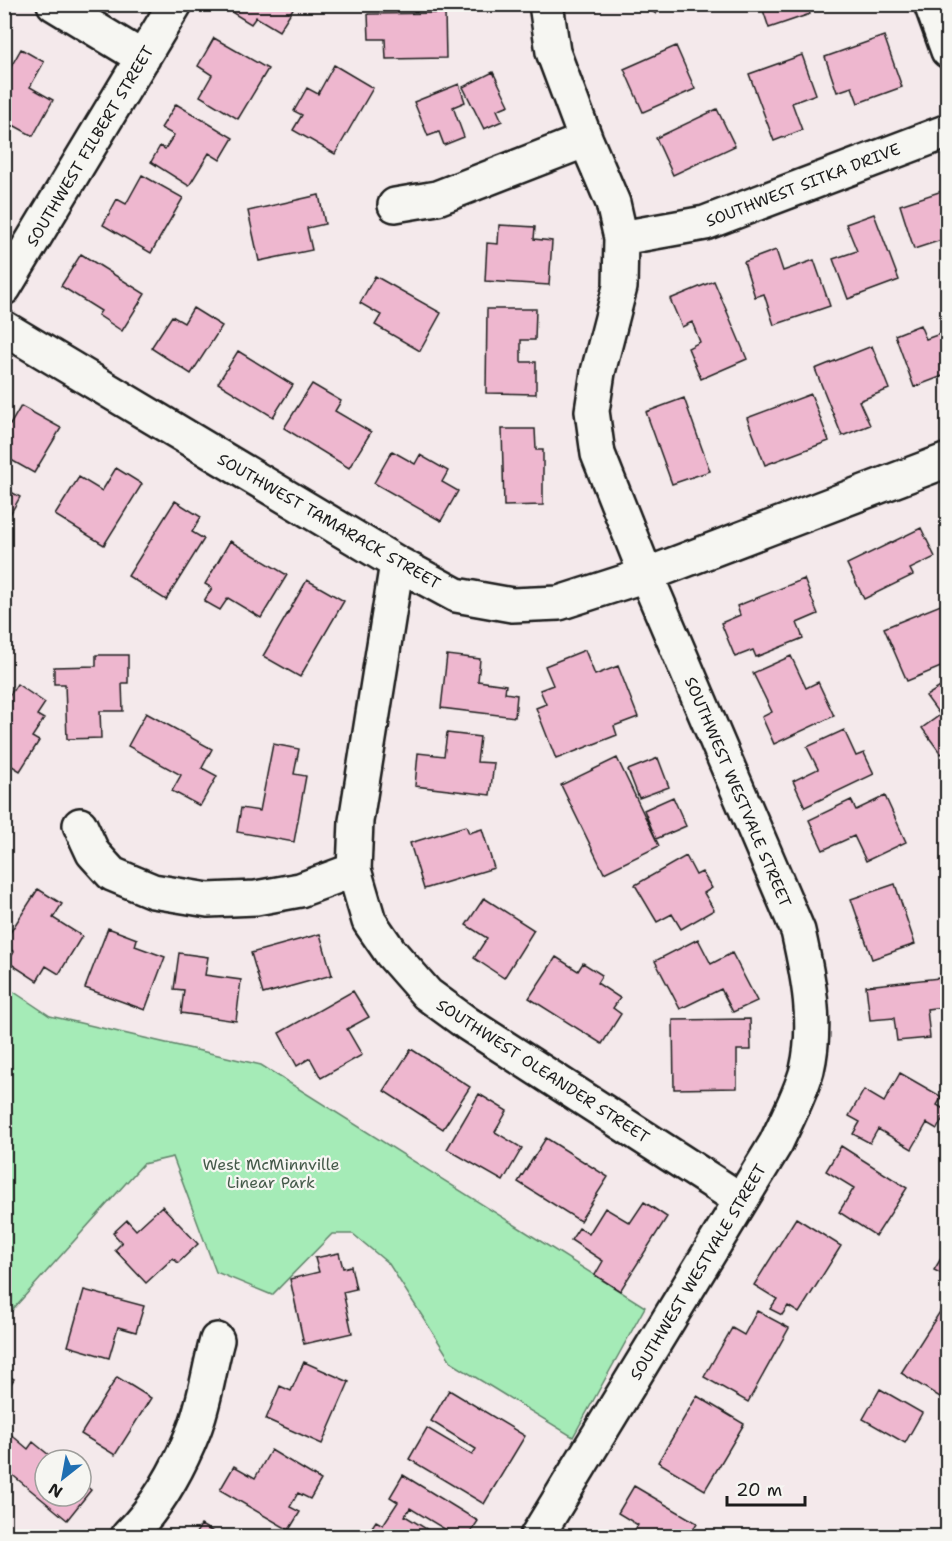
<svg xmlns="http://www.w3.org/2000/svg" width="952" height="1541" font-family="'Shantell Sans',sans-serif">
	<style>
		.green { fill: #a5ebb7; stroke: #60846a; stroke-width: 1.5 }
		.building { fill: #eeb7cf; stroke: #1c1c1c; stroke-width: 1.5 }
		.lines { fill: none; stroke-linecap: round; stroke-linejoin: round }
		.minor-casing { stroke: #1c1c1c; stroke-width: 38 }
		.minor { stroke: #f6f6f2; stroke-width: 33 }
		.labels { text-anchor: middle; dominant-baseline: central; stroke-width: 4.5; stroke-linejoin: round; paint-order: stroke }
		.street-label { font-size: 16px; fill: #1c1c1c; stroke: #f6f6f2 }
		.park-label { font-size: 16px; fill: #455a4a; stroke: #f6f6f2 }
	</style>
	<rect width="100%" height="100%" fill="#f4e9eb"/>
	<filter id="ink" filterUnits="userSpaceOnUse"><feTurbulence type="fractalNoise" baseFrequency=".0167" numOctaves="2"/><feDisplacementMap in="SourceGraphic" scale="12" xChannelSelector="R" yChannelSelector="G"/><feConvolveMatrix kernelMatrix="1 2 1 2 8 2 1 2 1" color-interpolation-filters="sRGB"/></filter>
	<g filter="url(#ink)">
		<path class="green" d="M5,986L50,1016L261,1065L645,1307L573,1437L452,1363L389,1264L353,1234H332L272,1295L216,1272L173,1157L143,1164L5,1318Z"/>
		<path class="building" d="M238,4H296L279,31L256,17L251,24L233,13Z
			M641,4H662L656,14Z
			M761,4H806L810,14L769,28Z
			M445,13L446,58L386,59L385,39H369L368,14Z
			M884,36L902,87L858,103L852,87L837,92L825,57Z
			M214,38L268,69L238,119L200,96L212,75L198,66Z
			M676,46L695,89L643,112L624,69Z
			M21,49L44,62L30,87L53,100L33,136L4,120V79Z
			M802,55L816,94L792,103L802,130L774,141L749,74Z
			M334,65L373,88L335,154L293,130L302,115L294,111L307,88L318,94Z
			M493,72L509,105L497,110L502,121L484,129L463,87Z
			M459,84L465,102L453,107L464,137L444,145L439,132L428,136L414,102Z
			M176,104L233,138L220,160L209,153L189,186L151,162L160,146L165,149L174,135L161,128Z
			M717,109L735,146L673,175L656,138Z
			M142,175L183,198L151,253L103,225L117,199L126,204Z
			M948,189V238L914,249L900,205Z
			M319,195L325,224L307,228L312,250L259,261L248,211Z
			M874,214L899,280L848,299L833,259L857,251L846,224Z
			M499,225L535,227L534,239L552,241L549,285L485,281L487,243L498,244Z
			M776,250L783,271L814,260L830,306L774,325L764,294L755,297L744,262Z
			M81,254L145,294L122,331L98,315L101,311L61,286Z
			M375,276L441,313L420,351L375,325L381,315L360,303Z
			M714,281L747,359L701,379L688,348L700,342L692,322L682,327L670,299Z
			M193,308L222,326L191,374L151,348L172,316L184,323Z
			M487,309H536L535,340H521V362H536V394L486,393Z
			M920,325L926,339L948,331V374L914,387L895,335Z
			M872,346L889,389L859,401L870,425L842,436L815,369Z
			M238,351L293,385L273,417L218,383Z
			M312,384L341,401L335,411L371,432L349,468L284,428Z
			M811,394L829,441L765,465L747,418Z
			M684,398L710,471L672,484L646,412Z
			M21,406L61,428L34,473L4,456V422L10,425Z
			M502,429H535L536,450H543V505L504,506Z
			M392,451L415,464L420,455L448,471L442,482L458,491L441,521L374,483Z
			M116,468L142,484L104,545L55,515L79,477L102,491Z
			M4,488L20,497L4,525Z
			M175,501L201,517L192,532L204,539L166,600L128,576Z
			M921,528L935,557L910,569L913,575L864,599L847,564Z
			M230,541L287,575L261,618L228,598L220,610L204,601L212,588L205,584Z
			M804,579L818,614L797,623L803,638L756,657L753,650L735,657L721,623L740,615L737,606Z
			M307,580L344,601L300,677L263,656Z
			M948,602V639L942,641L948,654V664L907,681L884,628Z
			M585,650L595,675L618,666L638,717L614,726L617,735L556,759L536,708L546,704L540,690L553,685L545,666Z
			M96,655H128V683H122L123,711H100L101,738L67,739L65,684H54V667L96,666Z
			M447,655L480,659L478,681L506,685L505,693L517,695L515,717L441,708Z
			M791,656L806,688L818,682L834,716L774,744L762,717L772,712L753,673Z
			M948,682V749L941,754L922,728L940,715L926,696Z
			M17,684L45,703L37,715L44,719L32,737L39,741L20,771L4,761V695L8,698Z
			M146,713L212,749L202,768L217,776L200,806L172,791L181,775L128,746Z
			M844,730L856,756L864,753L874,774L805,807L793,781L818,769L807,747Z
			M447,733L480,737L477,762L494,763L490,795L415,786L418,753L444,756Z
			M273,744L299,749L294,774L306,776L294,842L237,832L241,808L260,811Z
			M617,758L659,846L604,873L561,785Z
			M658,758L669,787L639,798L628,770Z
			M885,796L906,842L866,861L854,836L823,850L809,820L851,800L856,810Z
			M673,797L686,826L656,839L644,810Z
			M466,826L469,833L482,829L494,868L424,889L410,843Z
			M686,856L696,875L702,872L712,888L704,893L714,910L681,929L672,914L657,922L635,885Z
			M895,884L915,944L872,959L851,899Z
			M38,889L62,904L53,918L82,936L59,974L46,966L37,981L8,962L14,952L4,945V942Z
			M484,898L534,930L504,978L474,958L487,938L466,925Z
			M108,928L137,939L135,946L165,957L145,1010L85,988Z
			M320,934L332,975L263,994L251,953Z
			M698,939L711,964L732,953L757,1001L733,1012L721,989L680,1009L655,961Z
			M179,953L208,957L205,975L241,980L236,1021L181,1013L184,990L174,989Z
			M556,957L578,971L583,963L602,975L597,983L620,998L613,1008L621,1014L602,1044L529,998Z
			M939,978L943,1007L927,1009L930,1038L897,1041L894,1018L870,1020L866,986Z
			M353,991L369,1017L347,1029L362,1055L321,1078L310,1058L297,1066L279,1033Z
			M750,1019L751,1050H737V1088L674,1089L673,1020Z
			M411,1049L470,1087L443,1129L384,1091Z
			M900,1073L942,1097L937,1105L947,1111L937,1129L927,1123L912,1149L878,1129L870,1143L853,1134L860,1122L849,1116L864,1090L884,1102Z
			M479,1094L507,1111L495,1132L522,1148L503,1181L447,1149Z
			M546,1138L608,1177L580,1221L518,1182Z
			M841,1146L907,1188L876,1236L839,1212L854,1188L826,1171Z
			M644,1202L667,1217L620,1291L595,1275L603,1261L571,1240L579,1228L589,1234L605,1208L630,1223Z
			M162,1206L198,1244L178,1263L173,1258L146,1283L115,1250L122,1243L113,1233L127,1220L136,1230Z
			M796,1218L841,1246L799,1313L788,1306L782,1315L770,1309L777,1299L754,1285Z
			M948,1247V1277L934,1270Z
			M339,1253L343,1268L351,1266L356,1289L343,1292L352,1333L304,1344L290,1279L319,1272L315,1258Z
			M84,1290L144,1306L136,1332L118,1327L109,1358L68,1346Z
			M948,1299V1402L901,1373Z
			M757,1311L789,1328L748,1402L704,1377L732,1328L744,1335Z
			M304,1362L349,1382L322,1444L266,1419L280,1386L291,1391Z
			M4,1373L14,1379L4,1395Z
			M117,1377L151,1398L115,1455L81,1434Z
			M880,1389L922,1413L905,1443L863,1419Z
			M449,1390L525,1436L484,1504L409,1459L427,1428L472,1455L476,1449L431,1421Z
			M697,1396L744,1424L705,1490L658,1462Z
			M8,1432L28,1449L33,1442L55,1460H45V1496H81V1482L91,1490L67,1520L4,1468V1436Z
			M271,1450L321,1480L310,1499L298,1493L290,1507L300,1512L289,1530L220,1490L234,1466L255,1478Z
			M403,1475L478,1521L468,1536H456L410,1508L405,1516L438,1536H366L376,1521L383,1525L398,1502L390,1497Z
			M634,1486L697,1523L689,1536H631L638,1525L618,1513Z
			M201,1525L220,1536H194Z
			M241,1530L252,1536H237Z"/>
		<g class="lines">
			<defs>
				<path id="minor" d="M54,4L143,58
					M931,4L948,51
					M395,205L437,198L586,140
					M621,238L705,223L948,131
					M4,288L175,4
					M4,328L397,563L456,595L512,605L559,603L646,575L948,460
					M397,563L356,821L354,870L369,921L391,953L427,994L468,1024L741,1200
					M80,825L93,853L112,874L153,891L208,900L256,898L300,890L354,870
					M128,1536C157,1507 179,1468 194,1430C205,1402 209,1369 217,1340
					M537,1536L776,1143C787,1119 800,1095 807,1070C818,1023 808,976 798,931L646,575L598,454L592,411L598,372L620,287L621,238L613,203L586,140L553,52L546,4"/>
			</defs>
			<use href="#minor" class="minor-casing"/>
			<use href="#minor" class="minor"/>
		</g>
	</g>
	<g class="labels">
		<g class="street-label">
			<text transform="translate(90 146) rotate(-59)">SOUTHWEST FILBERT STREET</text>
			<text transform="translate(803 185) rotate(-21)">SOUTHWEST SITKA DRIVE</text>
			<text transform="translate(329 521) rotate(30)">SOUTHWEST TAMARACK STREET</text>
			<text transform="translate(738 792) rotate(67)">SOUTHWEST WESTVALE STREET</text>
			<text transform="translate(543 1071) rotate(33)">SOUTHWEST OLEANDER STREET</text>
			<text transform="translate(698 1272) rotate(-59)">SOUTHWEST WESTVALE STREET</text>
		</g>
		<g class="park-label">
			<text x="271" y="1164">West McMinnville<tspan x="271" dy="18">Linear Park</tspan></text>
		</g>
	</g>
	<rect width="952" height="1541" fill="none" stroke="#f6f6f2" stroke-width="24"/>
	<rect x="12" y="12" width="928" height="1517" fill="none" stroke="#1c1c1c" stroke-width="2" filter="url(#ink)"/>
	<g transform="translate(63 1478) rotate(211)"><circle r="28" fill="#f6f6f2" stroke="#9f9f9c" stroke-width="1.5"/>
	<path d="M0-4.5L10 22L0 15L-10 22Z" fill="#1f6fb2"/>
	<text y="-9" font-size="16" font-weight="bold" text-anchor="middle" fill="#1c1c1c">N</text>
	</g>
	<path d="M727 1496v9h78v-9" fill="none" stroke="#1c1c1c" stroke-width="3"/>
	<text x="736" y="1496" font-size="18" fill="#1c1c1c" stroke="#f6f6f2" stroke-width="4.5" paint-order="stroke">20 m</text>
</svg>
